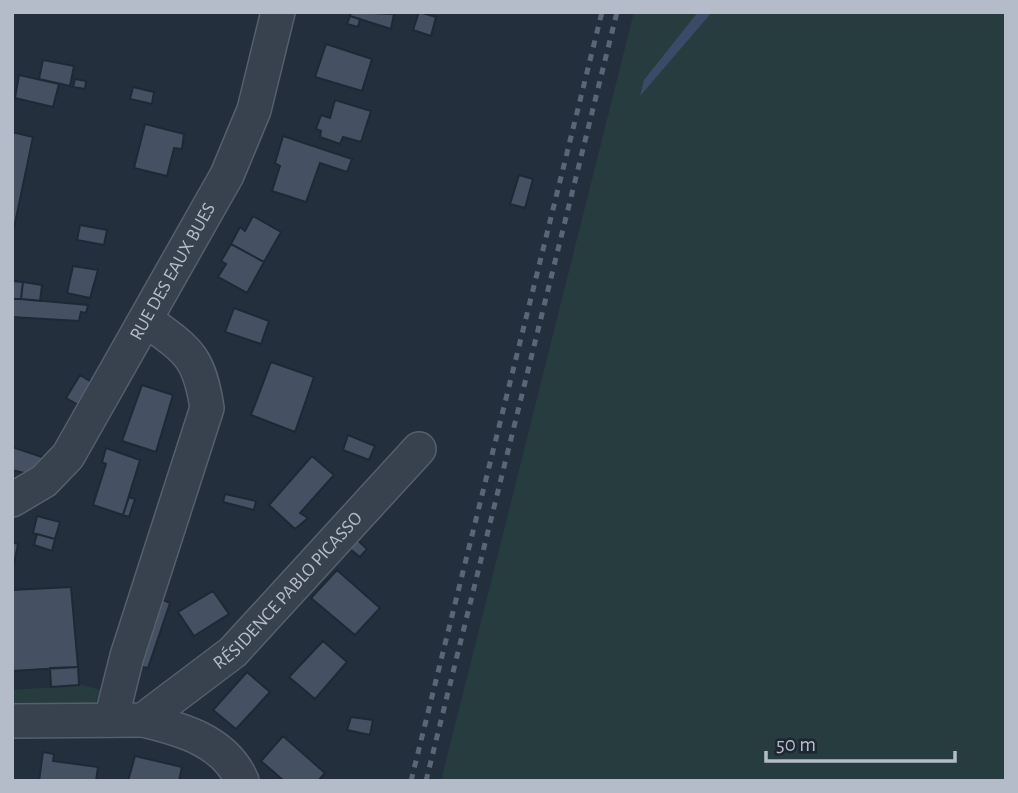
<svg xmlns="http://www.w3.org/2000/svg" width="1018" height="793" font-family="'Alegreya Sans',sans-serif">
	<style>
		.green { fill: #263c3f }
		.water { fill: #394c67 }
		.building { fill: #455162; stroke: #1f2835; stroke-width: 2 }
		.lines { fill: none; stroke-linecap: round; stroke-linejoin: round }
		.minor-casing { stroke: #565f6c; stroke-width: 36 }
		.minor { stroke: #38414e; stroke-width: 33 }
		.rail { stroke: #5a6575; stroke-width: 5; stroke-dasharray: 7 7; stroke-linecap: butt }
		.labels { text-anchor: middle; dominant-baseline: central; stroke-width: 6; stroke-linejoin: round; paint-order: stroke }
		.street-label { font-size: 19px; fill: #b4bcc9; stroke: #1d2633 }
	</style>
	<rect width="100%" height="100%" fill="#242f3e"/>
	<path class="green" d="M634,12H1006V781H441Z
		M83,685L107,692L87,709L12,710V690Z"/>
	<path class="water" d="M698,12H712L640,96L644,80Z"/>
	<path class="building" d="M351,12L394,14L391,29L350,16Z
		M419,12L436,17L431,36L413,30Z
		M350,16L360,19L358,27L347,24Z
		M326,44L372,59L362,91L315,77Z
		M43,60L74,66L70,86L39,79Z
		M19,75L59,84L53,107L15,98Z
		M75,79L86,81L85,89L73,87Z
		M133,87L154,92L152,104L130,99Z
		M335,100L371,111L361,142L343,137L340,144L320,137L321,131L316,129L321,115L330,118Z
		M145,124L184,134L182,149L174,148L167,176L134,168Z
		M12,132L33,137L14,228H12Z
		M283,136L352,159L347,172L320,163L306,202L272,191L280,166L275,163Z
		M519,175L533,179L525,208L510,204Z
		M253,216L281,232L264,262L231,244L240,227L245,231Z
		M80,225L107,230L104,245L77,240Z
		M231,244L264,262L247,293L218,277L226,264L221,261Z
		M73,266L98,270L90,298L67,293Z
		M12,281L23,282L21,299H12Z
		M23,282L42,285L40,301L21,299Z
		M12,299H21L88,305L86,313L81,312L79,321L12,317Z
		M234,308L269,321L261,344L225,332Z
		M271,362L314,377L295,432L251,415Z
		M80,375L93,383L80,406L66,398Z
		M142,385L173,395L156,452L122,441Z
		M348,435L375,446L369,460L343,450Z
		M12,447L45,458L28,474L12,470Z
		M106,448L140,460L123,515L93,505L106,464L102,462Z
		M312,456L334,475L300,513L308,518L295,529L269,505Z
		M225,494L256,501L254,510L223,502Z
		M129,497L135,499L129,517L123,515Z
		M37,516L60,522L55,539L33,533Z
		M37,534L55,539L52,551L34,545Z
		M353,536L367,549L360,557L345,545Z
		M12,542L18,544L12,574Z
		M337,570L380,608L355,635L311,598Z
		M71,587L78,667L12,671V590Z
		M213,591L229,614L194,636L178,612Z
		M159,598L170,603L148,668L137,666Z
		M323,641L347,662L315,699L289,677Z
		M78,667L79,685L51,687L50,668Z
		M247,672L270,692L236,729L213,710Z
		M351,717L373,720L370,735L347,730Z
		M283,736L325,773L318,781H284L261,761Z
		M43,752L54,754L53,761L98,767L96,781H39Z
		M135,756L182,767L179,781H128Z"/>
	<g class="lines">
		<defs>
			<g id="minor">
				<path id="s1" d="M12,500L44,481L68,456L227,175L254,110L278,12"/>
				<path d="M111,720L127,656L207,408C199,355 187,350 146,320"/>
				<path d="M143,720C181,729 225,741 242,781"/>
				<path id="s2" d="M12,721L143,720L233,652L419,449"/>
			</g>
		</defs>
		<use href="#minor" class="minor-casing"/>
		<use href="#minor" class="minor"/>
		<path class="rail" d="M411,781L602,12
			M426,781L617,12"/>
	</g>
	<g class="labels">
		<g class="street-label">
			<text stroke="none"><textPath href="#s1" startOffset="284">RUE DES EAUX BUES</textPath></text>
			<text stroke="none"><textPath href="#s2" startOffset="326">RÉSIDENCE PABLO PICASSO</textPath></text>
		</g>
	</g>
	<rect width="1018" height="793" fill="none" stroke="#b4bcc9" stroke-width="28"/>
	<path d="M766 751v10h189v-10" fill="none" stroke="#b4bcc9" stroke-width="3.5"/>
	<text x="776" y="751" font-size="21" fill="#b4bcc9" stroke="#1d2633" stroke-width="5" paint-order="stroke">50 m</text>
</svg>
